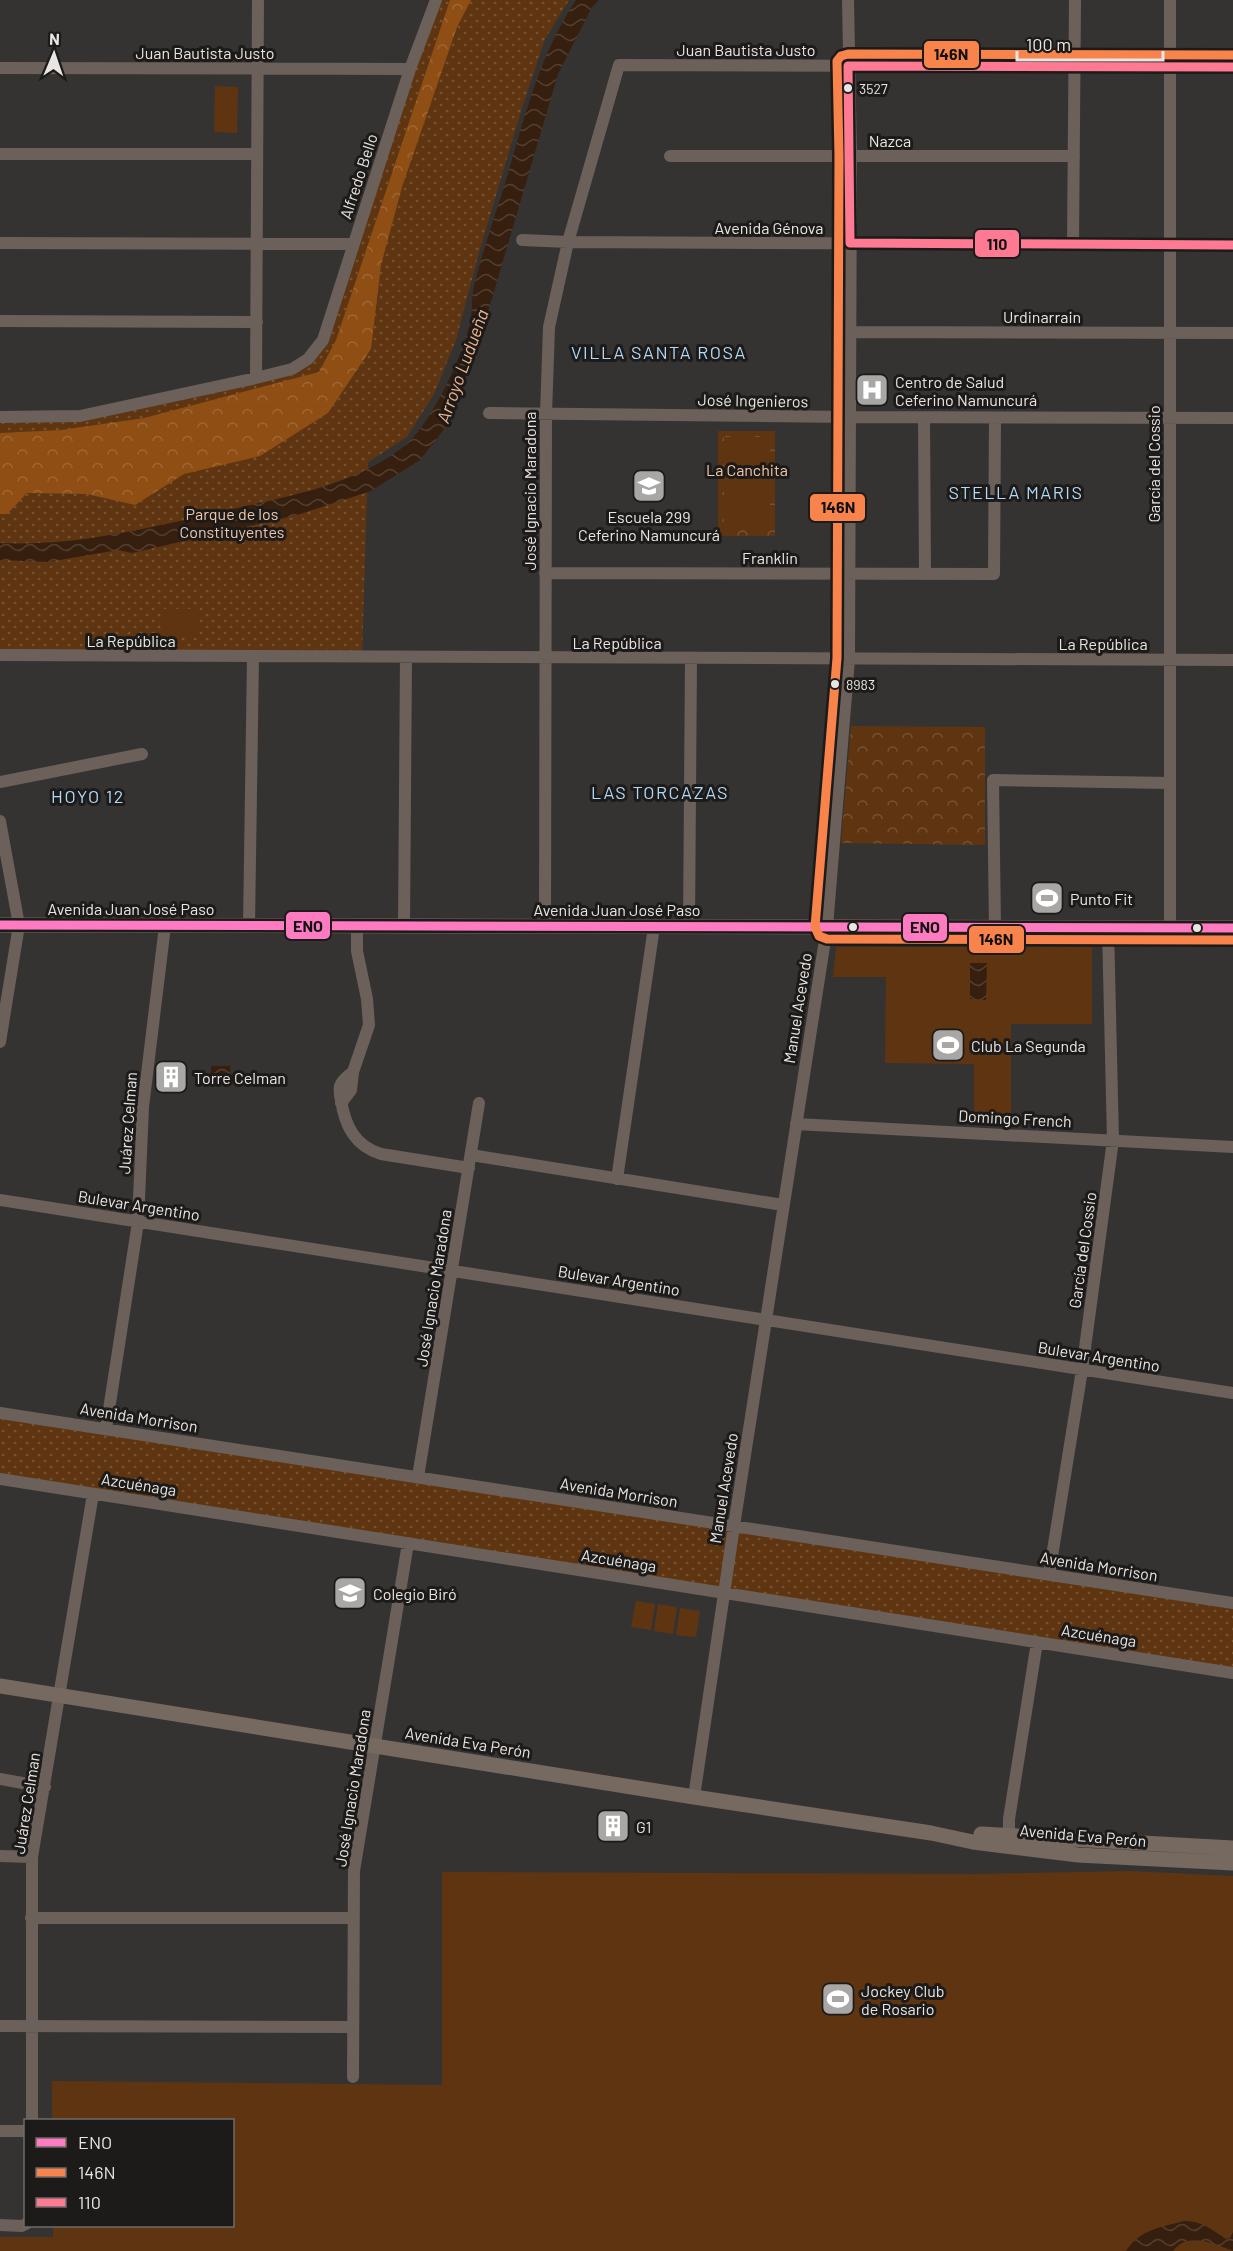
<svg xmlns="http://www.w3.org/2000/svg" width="1233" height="2251" font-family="Barlow,sans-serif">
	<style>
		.grass { fill: url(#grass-dots) }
		.forest { fill: url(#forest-crowns) }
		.park { fill: url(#park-crowns) }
		.garden { fill: #5f3511 }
		.water { fill: url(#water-waves) }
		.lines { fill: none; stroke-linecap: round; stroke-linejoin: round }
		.minor { stroke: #6b615a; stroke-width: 12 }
		.major { stroke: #766960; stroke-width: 15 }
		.bus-1-casing { stroke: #1d1b19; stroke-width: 14 }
		.bus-2-casing { stroke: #1d1b19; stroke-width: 14 }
		.bus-3-casing { stroke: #1d1b19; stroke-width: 14 }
		.bus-1 { stroke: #fe7ac1; stroke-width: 9 }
		.bus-2 { stroke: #f8844c; stroke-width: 9 }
		.bus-3 { stroke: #fe7a93; stroke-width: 9 }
		.bus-dot { fill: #e8e5e3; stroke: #1d1b19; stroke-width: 2 }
		.labels { text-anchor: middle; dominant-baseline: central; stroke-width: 6; stroke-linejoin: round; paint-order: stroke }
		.bus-label { font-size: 14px; fill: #e8e5e3; stroke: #1d1b19; text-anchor: start }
		.street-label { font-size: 16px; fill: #e8e5e3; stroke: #1d1b19 }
		.poi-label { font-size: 16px; fill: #e8e5e3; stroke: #1d1b19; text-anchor: start }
		.park-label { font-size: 16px; fill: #f1c7ab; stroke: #1d1b19 }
		.neighbourhood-label { font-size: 18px; letter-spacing: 1.5px; fill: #b1d9f8; stroke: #1d1b19 }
		.water-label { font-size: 18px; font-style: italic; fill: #f2b48a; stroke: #1d1b19 }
		.line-badge { stroke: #1d1b19; stroke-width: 2 }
		.pale-badge-label { font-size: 16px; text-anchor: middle; font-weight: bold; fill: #111 }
	</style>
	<defs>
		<pattern id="grass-dots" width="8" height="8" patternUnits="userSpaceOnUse" patternTransform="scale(1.5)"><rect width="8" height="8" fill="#5f3511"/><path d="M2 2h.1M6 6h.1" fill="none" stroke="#765234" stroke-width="1.8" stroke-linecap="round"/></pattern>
		<pattern id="forest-crowns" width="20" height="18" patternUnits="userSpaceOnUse" patternTransform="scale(1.5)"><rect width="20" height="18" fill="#8f4e14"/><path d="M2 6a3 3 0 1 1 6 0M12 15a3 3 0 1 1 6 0" fill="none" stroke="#9f6736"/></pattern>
		<pattern id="park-crowns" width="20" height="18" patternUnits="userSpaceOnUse" patternTransform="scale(1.5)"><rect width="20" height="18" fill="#5f3511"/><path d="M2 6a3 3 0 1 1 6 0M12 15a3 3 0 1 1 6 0" fill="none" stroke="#765234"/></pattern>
		<pattern id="water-waves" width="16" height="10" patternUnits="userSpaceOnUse" patternTransform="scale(1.5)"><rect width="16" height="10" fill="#361f0e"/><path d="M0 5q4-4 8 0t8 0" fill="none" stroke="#533f31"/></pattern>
	</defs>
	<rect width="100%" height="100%" fill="#353331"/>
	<path class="grass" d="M436,0H569L545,39L522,108L480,249L456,340L434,394L407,437L368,462L362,657L0,655V417L80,416L292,369L323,340Z
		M0,1413L1233,1603V1673L0,1479Z"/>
	<path class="forest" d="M450,0H471L457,27L402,187L381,265L371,349L328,413L260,456L184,474L135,505L87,494L27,493L7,514H0V433L61,430L144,418L319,372L336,340Z"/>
	<path class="park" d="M718,431H775V536H718Z
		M851,726L985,727V845L841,843Z"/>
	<path class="garden" d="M215,86L238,87L237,133L214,132Z
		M724,437H770V527H724Z
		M161,609H199L198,637L161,636Z
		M836,947H1092V1024H1011V1120H974V1064L885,1063L886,977H833Z
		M636,1601L655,1604L651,1630L631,1627Z
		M658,1604L677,1607L673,1634L654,1631Z
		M680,1608L700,1611L696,1637L676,1635Z
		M1130,1871L1233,1876V2251H0V2237H53V2226H232V2120H52V2081L442,2085V1872L975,1874Z"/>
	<path class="water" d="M576,0H599L592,7L558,74L488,312L449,423L420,460L371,491L297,515L132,553L118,550L48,562L0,560V543C81,547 159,525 237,508C295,495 354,484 402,448C430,428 463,355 470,322C473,310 471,297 474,286C483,249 496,213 507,177C525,115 540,54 576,0Z
		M970,963H987L986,1000L970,999Z
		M211,1066H230V1075L211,1074Z
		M1184,2221C1200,2220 1213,2230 1226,2239L1230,2238L1233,2232V2251C1214,2244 1188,2231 1173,2251H1126C1139,2230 1161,2227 1184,2221Z"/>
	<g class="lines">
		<path class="minor" d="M0,68L410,69
			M0,154H257
			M670,156H1074
			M522,240L568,242L1233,245
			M0,243L353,244
			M1073,244L1075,0
			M0,321L257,322
			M850,332L1233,333
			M256,378L258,0
			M489,413L850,417L1233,418
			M0,417L80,416L256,378L292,369L308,359L323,340L410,69L436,0
			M924,418L925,574
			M545,573L994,574L995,418
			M0,655L1233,660
			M0,782L142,754
			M0,821L19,925L0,1042
			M249,926L253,657
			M404,926L406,657
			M545,927L546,414L549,327L568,242L619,65L1233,67
			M689,927L691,658
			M995,928L993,780L1170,783
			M1170,928V0
			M353,1072C348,1076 342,1080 340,1086C339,1091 340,1096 341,1100C345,1126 355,1146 381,1154L469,1168
			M341,1103L351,1090L353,1072L369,1025L367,999L357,951V926
			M796,1124L1233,1147
			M471,1155L783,1205
			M617,1179L654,927
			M0,1200L1233,1393
			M0,1413L1233,1603
			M106,1429L138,1222L143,1107L165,926
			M418,1477L479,1103
			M0,1479L1233,1673
			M1049,1575L1082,1370L1113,1140L1108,928
			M0,1779L45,1787
			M694,1797L734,1526L827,927L849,659L851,156L848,0
			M1009,1843V1819L1037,1642
			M0,1856L32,1857
			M31,1918H353
			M0,2026L353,2027
			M353,2077L354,1871L408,1543
			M32,2120V1857L93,1494
			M0,2131H26
			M0,2225L22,2226L26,2224"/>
		<path class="major" d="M0,925L1233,928
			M0,1686L694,1797L931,1833L973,1842L1078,1855L1233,1863
			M981,1834L1233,1848"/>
		<defs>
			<path id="bus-1" d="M0,925L1233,928"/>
			<path id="bus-2" d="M1233,940L827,939L819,936L815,927L837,658L839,156L837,61L841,56L848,54L1233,55"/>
			<path id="bus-3" d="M1233,67L848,66L850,243L1233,245"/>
		</defs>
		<use href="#bus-1" class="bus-1-casing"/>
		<use href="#bus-2" class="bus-2-casing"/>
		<use href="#bus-3" class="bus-3-casing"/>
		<use href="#bus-1" class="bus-1"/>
		<use href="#bus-2" class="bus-2"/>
		<use href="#bus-3" class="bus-3"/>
	</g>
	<defs>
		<symbol id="hospital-square" viewBox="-11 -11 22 22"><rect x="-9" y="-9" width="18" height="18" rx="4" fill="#a9a7a5" stroke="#1d1b19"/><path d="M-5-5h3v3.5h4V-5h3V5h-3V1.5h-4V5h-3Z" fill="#fff"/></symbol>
		<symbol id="school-square" viewBox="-11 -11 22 22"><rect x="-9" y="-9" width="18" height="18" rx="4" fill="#a9a7a5" stroke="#1d1b19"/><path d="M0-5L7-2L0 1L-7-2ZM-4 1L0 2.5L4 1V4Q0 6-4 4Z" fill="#fff"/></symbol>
		<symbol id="stadium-square" viewBox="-11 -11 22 22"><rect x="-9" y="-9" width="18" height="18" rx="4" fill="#a9a7a5" stroke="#1d1b19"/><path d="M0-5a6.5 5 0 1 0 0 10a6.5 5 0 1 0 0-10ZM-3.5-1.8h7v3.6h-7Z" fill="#fff"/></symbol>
		<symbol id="building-square" viewBox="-11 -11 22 22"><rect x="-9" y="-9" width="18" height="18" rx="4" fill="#a9a7a5" stroke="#1d1b19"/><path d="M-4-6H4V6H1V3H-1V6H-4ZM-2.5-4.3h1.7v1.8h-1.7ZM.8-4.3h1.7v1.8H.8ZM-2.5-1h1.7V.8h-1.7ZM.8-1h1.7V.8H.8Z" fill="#fff"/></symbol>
	</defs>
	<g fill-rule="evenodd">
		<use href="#hospital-square" x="853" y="371" width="38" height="38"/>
		<use href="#school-square" x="630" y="467" width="38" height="38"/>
		<use href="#stadium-square" x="1028" y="879" width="38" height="38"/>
		<use href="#stadium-square" x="929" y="1026" width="38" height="38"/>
		<use href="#building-square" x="152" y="1058" width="38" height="38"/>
		<use href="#school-square" x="331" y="1574" width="38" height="38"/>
		<use href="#building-square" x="594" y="1807" width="38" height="38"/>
		<use href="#stadium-square" x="819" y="1980" width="38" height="38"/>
	</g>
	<g class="bus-dot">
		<circle cx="848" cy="88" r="5"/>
		<circle cx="835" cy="684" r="5"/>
		<circle cx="853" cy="927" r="5"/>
		<circle cx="1197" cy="928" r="5"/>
	</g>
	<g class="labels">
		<g class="bus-label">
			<text x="859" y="88">3527</text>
			<text x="846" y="684">8983</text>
		</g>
		<g class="street-label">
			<text x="746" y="49">Juan Bautista Justo</text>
			<text x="205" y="52">Juan Bautista Justo</text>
			<text x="890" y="140">Nazca</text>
			<text transform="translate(358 176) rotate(-72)">Alfredo Bello</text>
			<text x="769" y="227">Avenida Génova</text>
			<text x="1042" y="316">Urdinarrain</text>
			<text transform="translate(753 400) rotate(1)">José Ingenieros</text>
			<text transform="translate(1153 464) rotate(-90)">García del Cossio</text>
			<text transform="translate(529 491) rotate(-90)">José Ignacio Maradona</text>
			<text x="770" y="557">Franklin</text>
			<text x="131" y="640">La República</text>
			<text x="617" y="642">La República</text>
			<text x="1103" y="643">La República</text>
			<text x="131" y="908">Avenida Juan José Paso</text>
			<text x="617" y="909">Avenida Juan José Paso</text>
			<text transform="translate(797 1008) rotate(-81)">Manuel Acevedo</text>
			<text transform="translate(1015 1118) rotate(3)">Domingo French</text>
			<text transform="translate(127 1123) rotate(-86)">Juárez Celman</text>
			<text transform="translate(139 1205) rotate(9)">Bulevar Argentino</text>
			<text transform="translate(1082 1250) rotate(-82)">García del Cossio</text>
			<text transform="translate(619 1280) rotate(9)">Bulevar Argentino</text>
			<text transform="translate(433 1288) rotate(-81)">José Ignacio Maradona</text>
			<text transform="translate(1099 1356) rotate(9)">Bulevar Argentino</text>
			<text transform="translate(139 1417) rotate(9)">Avenida Morrison</text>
			<text transform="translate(139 1484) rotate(9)">Azcuénaga</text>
			<text transform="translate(723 1488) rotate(-81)">Manuel Acevedo</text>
			<text transform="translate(619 1492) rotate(9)">Avenida Morrison</text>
			<text transform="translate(619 1560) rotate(9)">Azcuénaga</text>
			<text transform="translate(1099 1566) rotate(9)">Avenida Morrison</text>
			<text transform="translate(1099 1635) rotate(9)">Azcuénaga</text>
			<text transform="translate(468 1742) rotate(9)">Avenida Eva Perón</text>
			<text transform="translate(352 1788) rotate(-81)">José Ignacio Maradona</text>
			<text transform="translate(26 1803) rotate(-81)">Juárez Celman</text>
			<text transform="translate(1083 1835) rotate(5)">Avenida Eva Perón</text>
		</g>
		<g class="poi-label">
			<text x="895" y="381">Centro de Salud<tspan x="895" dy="18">Ceferino Namuncurá</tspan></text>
			<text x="649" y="516" text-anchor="middle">Escuela 299<tspan x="649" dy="18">Ceferino Namuncurá</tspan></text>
			<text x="1070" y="898">Punto Fit</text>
			<text x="971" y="1045">Club La Segunda</text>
			<text x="194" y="1077">Torre Celman</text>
			<text x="373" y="1593">Colegio Biró</text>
			<text x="636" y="1826">G1</text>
			<text x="861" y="1990">Jockey Club<tspan x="861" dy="18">de Rosario</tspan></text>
		</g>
		<g class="park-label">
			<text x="747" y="469">La Canchita</text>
			<text x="232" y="513">Parque de los<tspan x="232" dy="18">Constituyentes</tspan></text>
		</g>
		<g class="neighbourhood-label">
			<text x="659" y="352">VILLA SANTA ROSA</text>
			<text x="1016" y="492">STELLA MARIS</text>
			<text x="660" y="792">LAS TORCAZAS</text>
			<text x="88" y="796">HOYO 12</text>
		</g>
		<g class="water-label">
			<text transform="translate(462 366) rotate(-70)">Arroyo Ludueña</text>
		</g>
	</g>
	<g class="line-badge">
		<rect x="923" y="40" width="57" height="29" rx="6" fill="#f8844c"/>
		<rect x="974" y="229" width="46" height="29" rx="6" fill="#fe7a93"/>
		<rect x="809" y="493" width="57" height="29" rx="6" fill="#f8844c"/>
		<rect x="285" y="911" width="46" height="29" rx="6" fill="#fe7ac1"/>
		<rect x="902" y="913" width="46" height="29" rx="6" fill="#fe7ac1"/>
		<rect x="968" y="925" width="57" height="29" rx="6" fill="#f8844c"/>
	</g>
	<g class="pale-badge-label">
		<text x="951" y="60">146N</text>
		<text x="997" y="250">110</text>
		<text x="838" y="513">146N</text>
		<text x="308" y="932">ENO</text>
		<text x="925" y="933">ENO</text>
		<text x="996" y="945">146N</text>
	</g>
	<rect x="24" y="2119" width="210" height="108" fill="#1d1b19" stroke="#6e6c6a" stroke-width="1.5"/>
	<rect x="36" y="2138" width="30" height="9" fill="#fe7ac1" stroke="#6e6c6a" stroke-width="1.5"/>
	<text x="78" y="2149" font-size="18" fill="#e8e5e3">ENO</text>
	<rect x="36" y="2168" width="30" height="9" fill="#f8844c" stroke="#6e6c6a" stroke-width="1.5"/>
	<text x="78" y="2179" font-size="18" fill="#e8e5e3">146N</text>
	<rect x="36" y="2198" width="30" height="9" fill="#fe7a93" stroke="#6e6c6a" stroke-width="1.5"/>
	<text x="78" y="2209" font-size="18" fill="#e8e5e3">110</text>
	<g transform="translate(54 54) rotate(2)" stroke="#1d1b19" stroke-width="4.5" paint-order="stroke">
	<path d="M0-4.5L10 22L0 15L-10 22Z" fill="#e8e5e3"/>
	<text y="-9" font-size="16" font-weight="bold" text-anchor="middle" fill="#e8e5e3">N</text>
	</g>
	<path d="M1017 51v9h146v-9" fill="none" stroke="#e8e5e3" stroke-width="3"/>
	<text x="1026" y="51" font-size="18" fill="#e8e5e3" stroke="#1d1b19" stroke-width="4.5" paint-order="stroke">100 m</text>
</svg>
